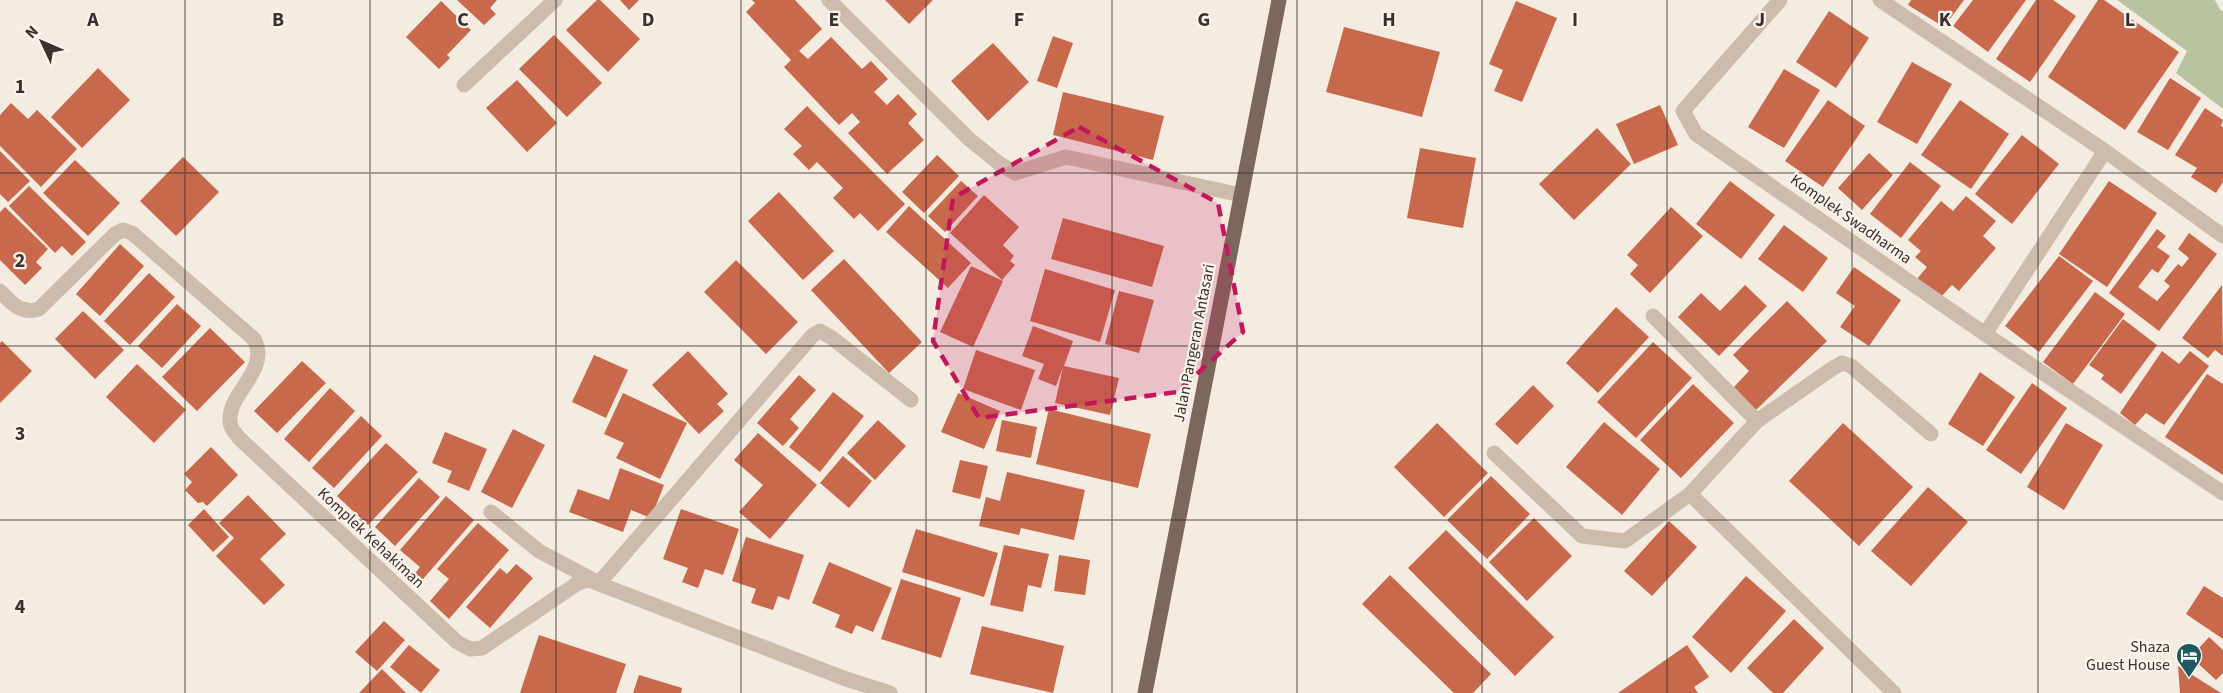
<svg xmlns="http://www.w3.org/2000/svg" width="2223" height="693" font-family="'Source Sans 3',sans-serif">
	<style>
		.green { fill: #b8c4a0 }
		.building { fill: #c8694b }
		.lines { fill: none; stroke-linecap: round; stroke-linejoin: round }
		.minor { stroke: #cdbbac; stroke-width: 15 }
		.major { stroke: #7d675c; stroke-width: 15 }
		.marked { fill: #c2185b; fill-opacity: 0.2; stroke: #c2185b; stroke-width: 4.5; stroke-dasharray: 12 8; stroke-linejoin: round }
		.grid { fill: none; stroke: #3b302b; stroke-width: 1.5; stroke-opacity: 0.55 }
		.labels { text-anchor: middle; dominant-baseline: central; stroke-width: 4.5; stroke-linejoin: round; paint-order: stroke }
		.street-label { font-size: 16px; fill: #3b302b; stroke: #fbf5ee }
		.poi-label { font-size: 16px; fill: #3b302b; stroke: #fbf5ee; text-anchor: end }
		.grid-label { font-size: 20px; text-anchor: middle; font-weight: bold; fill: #3b302b; stroke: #fbf5ee; stroke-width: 4.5; stroke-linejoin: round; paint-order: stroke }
	</style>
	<rect width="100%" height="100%" fill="#f4ebe1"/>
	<path class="green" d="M2117,0H2215L2220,10L2223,11V109L2176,73L2187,51Z"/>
	<path class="building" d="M457,0H497L490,8L496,14L484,25Z
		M597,0H600L640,39L608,72L566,30Z
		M620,0H639L629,10Z
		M752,0H795L822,29L799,51L808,59L831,37L862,69L871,61L888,79L874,92L887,105L898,94L917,114L908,123L924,140L887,174L848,133L860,122L852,113L839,125L784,67L791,60L746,12L755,3Z
		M885,0H933L909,24Z
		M1911,0H1964L1944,27L1908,5Z
		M1973,0H2026L1988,52L1953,26Z
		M2036,0H2053L2076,16L2030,82L1996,59Z
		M2098,0H2104L2179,52L2125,130L2048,77Z
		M441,1L471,30L447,55L450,58L439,69L406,37Z
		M1516,1L1557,18L1522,102L1494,91L1503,70L1489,64Z
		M1829,11L1869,38L1836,88L1796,62Z
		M1344,27L1440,52L1422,117L1326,92Z
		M554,35L602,83L567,117L519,69Z
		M1053,36L1073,43L1057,88L1037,81Z
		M993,43L1029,82L988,121L951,81Z
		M1912,62L1952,84L1917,144L1877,122Z
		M98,68L130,100L82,148L51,117Z
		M1784,69L1820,90L1784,148L1748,127Z
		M2170,78L2201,98L2168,150L2137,132Z
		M517,80L557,123L527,152L486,108Z
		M1063,92L1164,116L1153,160L1053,135Z
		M1828,100L1865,126L1823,187L1785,161Z
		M1960,100L2009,134L1971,189L1921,155Z
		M11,103L28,119L37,110L77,149L41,187L0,146V115Z
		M1660,105L1678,145L1634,164L1616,124Z
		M807,106L905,204L878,231L860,213L854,219L833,198L843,188L817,162L809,170L793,154L802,146L784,129Z
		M2205,108L2223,120L2221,126L2223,127V182L2216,193L2191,177L2197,168L2175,155Z
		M1597,128L1631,164L1574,220L1539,184Z
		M2022,135L2059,164L2012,224L1975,194Z
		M1420,148L1476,158L1463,228L1407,218Z
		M0,151L30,181L8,202L0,194Z
		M1869,153L1893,175L1862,210L1838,188Z
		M937,155L959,176L924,213L902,192Z
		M183,157L219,192L176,236L140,201Z
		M75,160L120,203L88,236L43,193Z
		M1910,162L1941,186L1901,238L1870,214Z
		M961,181L978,196L945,232L928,216Z
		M1730,181L1775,215L1741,259L1696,224Z
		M2109,181L2157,213L2107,287L2059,254Z
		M29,186L86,242L72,256L62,246L55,253L9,206Z
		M779,192L834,251L803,280L748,221Z
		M984,195L1019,227L1003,245L1014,256L1010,261L1015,265L1002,280L950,233Z
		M1966,196L1996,221L1983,236L1996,248L1959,291L1952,285L1939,299L1916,280L1927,267L1915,257L1921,251L1908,240L1941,201L1953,211Z
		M909,206L971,263L948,288L886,232Z
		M5,207L48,249L36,262L42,268L25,285L0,260V212Z
		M1671,207L1703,236L1650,293L1630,274L1638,265L1627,255Z
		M1063,218L1164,246L1152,287L1051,259Z
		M1784,225L1828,258L1803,292L1758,259Z
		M2157,229L2166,236L2157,247L2170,256L2158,273L2152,269L2138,287L2157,301L2170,286L2164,281L2178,264L2182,267L2189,258L2178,249L2189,233L2217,254L2159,331L2109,293Z
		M120,244L144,266L100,316L76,294Z
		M2059,256L2093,281L2039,352L2005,326Z
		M844,259L922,342L889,373L811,290Z
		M736,260L798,322L766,354L704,292Z
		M971,266L1003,281L973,347L940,332Z
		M1854,267L1901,300L1869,346L1840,327L1855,306L1836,293Z
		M1045,269L1115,290L1100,342L1030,321Z
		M149,273L175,297L130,345L104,321Z
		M1745,285L1767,306L1719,356L1678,317L1701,293L1720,311Z
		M2222,285L2223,356L2215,350L2208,358L2182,338Z
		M1119,291L1154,300L1139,353L1105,344Z
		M2095,292L2125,314L2073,384L2043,362Z
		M1787,301L1827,341L1756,410L1734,387L1749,371L1733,355Z
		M177,304L201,326L162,368L138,346Z
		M1616,307L1649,337L1598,393L1566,363Z
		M83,311L124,350L95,379L55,339Z
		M2123,319L2157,345L2121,394L2101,379L2104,375L2089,365Z
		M1033,326L1073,341L1064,366L1119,378L1110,415L1055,403L1063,367L1056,386L1038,379L1044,364L1022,356Z
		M210,328L245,362L197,411L162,377Z
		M2,341L32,371L0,403V343Z
		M1653,342L1692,378L1636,438L1597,402Z
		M976,350L1035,370L1021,410L963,389Z
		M688,351L728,394L717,404L724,411L699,434L652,385Z
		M2162,351L2179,364L2190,351L2209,366L2164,425L2146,413L2135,425L2120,413Z
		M594,355L628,370L606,418L572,402Z
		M302,361L326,383L277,433L254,411Z
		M137,364L186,410L154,443L106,397Z
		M1980,372L2015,397L1983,446L1948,424Z
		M2207,374L2223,384V475L2165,437Z
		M799,375L816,390L790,419L799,428L783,446L757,423Z
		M2032,383L2067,408L2021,474L1986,450Z
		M1693,384L1734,423L1681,478L1640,440Z
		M1533,385L1554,406L1517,445L1495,424Z
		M330,388L355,411L309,462L284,439Z
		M833,392L864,416L820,472L789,447Z
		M623,393L687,423L660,479L616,458L624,443L604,434Z
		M958,393L1000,411L984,449L941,432Z
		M1049,409L1151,434L1138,488L1036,464Z
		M361,416L382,436L334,488L312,468Z
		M878,420L906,446L875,480L847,453Z
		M1002,420L1037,427L1031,458L996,451Z
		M1604,422L1660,469L1622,515L1566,467Z
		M1437,423L1488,473L1444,517L1394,467Z
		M1843,423L1913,487L1859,546L1789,481Z
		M2066,423L2103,445L2064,510L2027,487Z
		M513,429L545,445L512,508L481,492Z
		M445,432L487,449L469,491L447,482L452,471L432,463Z
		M758,433L817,485L770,539L739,512L763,485L734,460Z
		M386,443L418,472L368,525L337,496Z
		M211,447L238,475L207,506L203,502L198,503L185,490L192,482L184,474Z
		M843,456L872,481L849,508L820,483Z
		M960,460L988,466L980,499L952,492Z
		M620,468L664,485L651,518L631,510L623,532L569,512L578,489L609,500Z
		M1007,472L1085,490L1074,540L1021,528L1019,535L979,526L986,497L1000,501Z
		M1491,476L1530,514L1487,559L1447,520Z
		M419,478L440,497L395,546L375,527Z
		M1928,487L1968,522L1911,586L1871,551Z
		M248,495L286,534L260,559L285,585L264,605L216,556L234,538L219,523Z
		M446,496L474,520L417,586L410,580L420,567L400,550Z
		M204,509L229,537L213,552L188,525Z
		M681,509L739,529L723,575L705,569L698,588L682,582L688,568L663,559Z
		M1534,518L1572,556L1527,601L1489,562Z
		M1669,521L1697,547L1652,596L1624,571Z
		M478,523L509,550L449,619L430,601L449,579L437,569Z
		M916,529L998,553L984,597L902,572Z
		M1446,530L1554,637L1515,676L1408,568Z
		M746,537L804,555L789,600L778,596L773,610L751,603L756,589L732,581Z
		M1004,545L1049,554L1041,588L1028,585L1023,612L990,605Z
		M1059,555L1090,560L1085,595L1054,591Z
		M829,562L892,588L873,632L856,625L852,634L835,627L840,615L812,603Z
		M516,564L533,578L490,628L466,607L500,568L507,574Z
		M1390,575L1491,674L1473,693H1454L1362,604Z
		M1746,576L1786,611L1731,673L1692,637Z
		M901,579L961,598L941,658L881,639Z
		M2204,586L2223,598V639L2186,614Z
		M1794,619L1824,648L1783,693H1773L1747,668Z
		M384,621L405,640L377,671L355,652Z
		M982,626L1064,646L1053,693L970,674Z
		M539,635L626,664L616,693H520Z
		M2209,637L2223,650V673L2216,680L2191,657Z
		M409,645L440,670L421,693L390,667Z
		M1687,645L1709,677L1694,687L1698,693H1618Z
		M2178,666L2221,693H2180Z
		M382,669L406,693H359Z
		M639,675L682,688L681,693H633Z"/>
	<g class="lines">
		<path class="minor" d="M829,0L969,139L1000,164L1015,173L1066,157L1241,195
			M1780,0L1683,111L1696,134L1985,334L2105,151
			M1880,0L2105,151L2223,236
			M464,85L555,0
			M0,291C11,303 22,315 39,309L115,234L123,230L132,233L254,339C272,372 222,396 231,426C232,430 237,435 239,438L457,642L470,649L482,648L578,583L589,580L846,679L890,693
			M1653,316L1757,421L1690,494
			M1985,334L2223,493
			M1757,421L1833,368L1842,363L1851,366L1931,434
			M1494,453L1582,536L1625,541L1690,494L1894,693
			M491,512L539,551L599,583L813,335L820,331L832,338L911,400"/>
		<path class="major" d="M1145,693L1279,0"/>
	</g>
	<path class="marked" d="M1079,127L1218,203L1243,332L1177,392L979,418L933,341L953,198Z"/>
	<path class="grid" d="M185,0V693M370,0V693M556,0V693M741,0V693M926,0V693M1112,0V693M1297,0V693M1482,0V693M1667,0V693M1852,0V693M2038,0V693M0,173H2223M0,346H2223M0,520H2223"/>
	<defs>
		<symbol id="hotel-pin" viewBox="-11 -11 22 30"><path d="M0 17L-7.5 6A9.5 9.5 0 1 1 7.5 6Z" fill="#1f5a5e" stroke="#fbf5ee"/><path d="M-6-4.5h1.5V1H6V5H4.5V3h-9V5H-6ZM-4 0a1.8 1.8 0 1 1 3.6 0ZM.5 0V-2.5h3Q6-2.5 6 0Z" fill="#fff"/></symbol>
	</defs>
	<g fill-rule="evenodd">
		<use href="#hotel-pin" x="2174" y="641" width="30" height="40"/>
	</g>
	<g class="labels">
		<g class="street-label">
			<text transform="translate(1851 219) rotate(35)">Komplek Swadharma</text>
			<text transform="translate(1194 343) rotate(-79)">Jalan Pangeran Antasari</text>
			<text transform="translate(371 538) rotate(43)">Komplek Kehakiman</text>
		</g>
		<g class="poi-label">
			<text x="2170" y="647">Shaza<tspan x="2170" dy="18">Guest House</tspan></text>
		</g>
	</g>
	<g class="grid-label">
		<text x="93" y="26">A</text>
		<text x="278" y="26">B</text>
		<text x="463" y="26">C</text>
		<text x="648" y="26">D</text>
		<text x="834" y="26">E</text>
		<text x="1019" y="26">F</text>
		<text x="1204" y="26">G</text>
		<text x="1389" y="26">H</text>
		<text x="1575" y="26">I</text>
		<text x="1760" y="26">J</text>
		<text x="1945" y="26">K</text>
		<text x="2130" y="26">L</text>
		<text x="20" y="93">1</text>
		<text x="20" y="267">2</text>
		<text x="20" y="440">3</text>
		<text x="20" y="613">4</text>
	</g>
	<g transform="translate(42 42) rotate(314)" stroke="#fbf5ee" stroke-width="4.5" paint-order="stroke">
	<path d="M0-4.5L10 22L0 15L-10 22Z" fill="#3b302b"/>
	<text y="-9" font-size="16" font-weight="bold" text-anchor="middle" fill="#3b302b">N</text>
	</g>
</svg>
